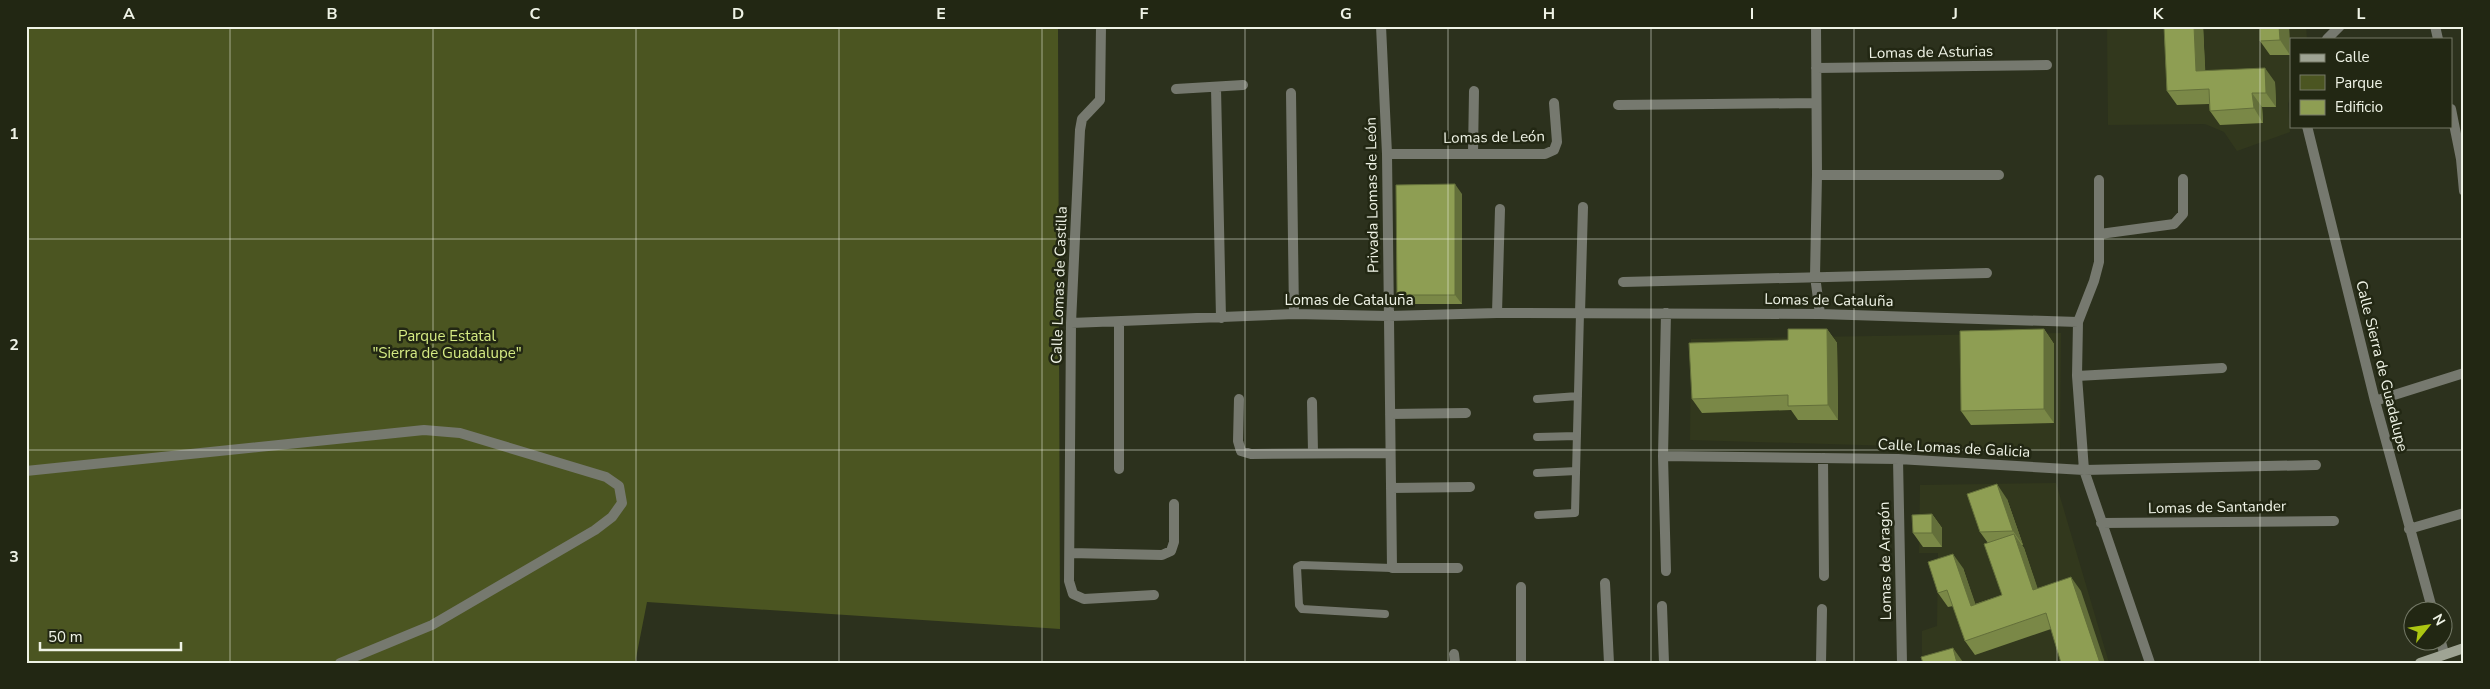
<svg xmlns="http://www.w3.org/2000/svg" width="2490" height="689" font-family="'Nunito Sans',sans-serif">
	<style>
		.built { fill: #32381d }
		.park { fill: #4b5521 }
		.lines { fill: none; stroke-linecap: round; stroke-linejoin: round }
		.lane { stroke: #76796f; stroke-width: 8 }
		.street { stroke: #76796f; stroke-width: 10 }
		.secondary { stroke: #9fa494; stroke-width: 10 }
		.wall { fill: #7a8847 }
		.shaded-wall { fill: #636f3a }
		.building { fill: #8e9e53; stroke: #636f3a }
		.grid { fill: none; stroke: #eff3e6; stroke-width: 1; stroke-opacity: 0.55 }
		.labels { text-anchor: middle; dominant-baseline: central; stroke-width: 5; stroke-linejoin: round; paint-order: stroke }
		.street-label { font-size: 15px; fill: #eff3e6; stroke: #222713 }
		.park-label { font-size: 15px; fill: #d5eb83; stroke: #222713 }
		.neatline { fill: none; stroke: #eff3e6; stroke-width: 2 }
		.grid-label { font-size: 16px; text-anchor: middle; font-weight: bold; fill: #eff3e6 }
	</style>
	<rect width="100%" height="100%" fill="#2c311d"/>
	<path class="built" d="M2107,26H2306L2307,39H2291V94L2288,104L2290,132L2237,151L2224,132L2205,124L2108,125Z
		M2061,333L2060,451L1690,440L1691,339Z
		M2056,483L2109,663H1922V631L1937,626L1938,553H1919L1920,485Z"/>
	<path class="park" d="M26,26H1058L1060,629L647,602L635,663H26Z"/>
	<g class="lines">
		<path class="lane" d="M1537,399L1578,396
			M1537,437L1577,436
			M1537,473L1576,471
			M1538,515L1575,513L1580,313
			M1385,614L1302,609L1299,605L1297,567L1301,565L1392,568"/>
		<path class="street" d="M1101,26L1100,100L1082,119L1080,130L1071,323L1069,581L1073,594L1084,599L1154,595
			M1381,26L1387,154L1392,568H1458
			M1816,26L1817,175L1815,276L1820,314
			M2435,26L2438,39
			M2327,39L2340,26
			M1816,68L2047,65
			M1216,88L1221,318
			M1176,89L1243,85
			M1291,93L1294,314
			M1618,105L1816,103
			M2451,109L2461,159L2464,191
			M2307,126L2375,401L2433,612
			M1473,153L1474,91
			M1387,154H1545L1554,150L1557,142L1554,103
			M1817,175H1999
			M2099,180V262L2094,281L2078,322L2077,376L2084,470L2150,663
			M2100,234L2174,224L2183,214V179
			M1623,282L1987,273
			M1497,313L1500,209
			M1580,313L1583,207
			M1666,313L1663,456L1666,571
			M1071,323L1294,314L1389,316L1497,313L1820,314L2078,322
			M2077,376L2222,368
			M1239,399L1238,441L1241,451L1251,454L1390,453
			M2375,401L2464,373
			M1312,402L1313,452
			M1390,414L1466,413
			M1663,456L1898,459L2084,470L2316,465
			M1823,458L1824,576
			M1898,459L1902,663
			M1119,469V322
			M26,471L424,430L460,433L606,477L619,486L622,503L612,517L595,530L432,625L340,663
			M1391,488L1470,487
			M2101,523L2334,521
			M2409,529L2464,513
			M1070,553L1162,555L1171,551L1174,542V504
			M1605,583L1609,663
			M1521,587V663
			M1662,606L1664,663
			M2441,642L2444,653
			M1454,654L1455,663
			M1821,663L1822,609"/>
		<path class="secondary" d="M2420,663L2464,648"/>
	</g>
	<path class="wall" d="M2164,26H2203L2205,71L2275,82L2276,107H2262L2263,123L2220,125L2210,111L2209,104L2177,105L2167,91Z
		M2289,26L2290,55H2270L2260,41Z
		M1462,194V304H1403L1397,295Z
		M1827,329L1837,343L1838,420H1798L1791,410L1702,413L1692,399L1788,340Z
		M2044,329L2054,344V423L1971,425L1961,411Z
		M2007,499L2023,545H2022L2024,548L2037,588L2081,591L2051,629L1975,655L1965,641L1953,606L1948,607L1938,593L1963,568L1975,604L2002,595L1988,543L1980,532Z
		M1932,514L1942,528V547H1923L1913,533Z"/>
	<path class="shaded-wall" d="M2194,26H2203L2206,85L2196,71Z
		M2279,26H2289L2290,55L2280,40Z
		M2265,68L2275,82L2276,107L2266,93Z
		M2252,93L2262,107L2263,123L2254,108Z
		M1455,184L1462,194V304L1455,295Z
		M1827,329L1837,343L1838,420L1828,405Z
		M2044,329L2054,344V423L2044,409Z
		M1997,484L2007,499L2023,545L2013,531Z
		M1932,514L1942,528V547L1932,533Z
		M2014,534L2024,548L2043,604L2033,590Z
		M1953,554L1963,568L1981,620L1971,606Z
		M2071,577L2081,591L2105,663H2100Z
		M1953,648L1963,662V663H1957Z"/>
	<path class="building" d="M2164,26H2194L2196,71L2265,68L2266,93H2252L2254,108L2210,111L2209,89L2167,91Z
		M2260,26H2279L2280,40L2260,41Z
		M1455,184V295H1397L1396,185Z
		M1788,329H1827L1828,405L1788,406V395L1692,399L1689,343L1788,340Z
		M2044,329V409L1961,411L1960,331Z
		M1997,484L2013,531L1980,532L1967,494Z
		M1932,514V533H1913L1912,515Z
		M2014,534L2033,590L2071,577L2100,663H2061L2046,613L1965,641L1947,590L1938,593L1928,562L1953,554L1971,606L2002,595L1984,544Z
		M1953,648L1957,663H1923L1921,657Z"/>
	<path class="grid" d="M230,26V663M433,26V663M636,26V663M839,26V663M1042,26V663M1245,26V663M1448,26V663M1651,26V663M1854,26V663M2057,26V663M2260,26V663M26,239H2464M26,450H2464"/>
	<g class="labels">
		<g class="street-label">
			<text transform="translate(1931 52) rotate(-1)">Lomas de Asturias</text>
			<text transform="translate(1494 137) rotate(-1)">Lomas de León</text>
			<text transform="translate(1372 195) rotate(-91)">Privada Lomas de León</text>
			<text transform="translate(1059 285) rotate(-88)">Calle Lomas de Castilla</text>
			<text x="1349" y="300">Lomas de Cataluña</text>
			<text transform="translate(1829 300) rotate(1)">Lomas de Cataluña</text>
			<text transform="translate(2382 366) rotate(76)">Calle Sierra de Guadalupe</text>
			<text transform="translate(1954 448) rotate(3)">Calle Lomas de Galicia</text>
			<text transform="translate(2217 507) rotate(-1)">Lomas de Santander</text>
			<text transform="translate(1885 561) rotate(-91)">Lomas de Aragón</text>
		</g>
		<g class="park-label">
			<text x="447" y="336">Parque Estatal<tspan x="447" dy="17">"Sierra de Guadalupe"</tspan></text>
		</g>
	</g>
	<rect width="2490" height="689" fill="none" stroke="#222713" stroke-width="55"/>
	<rect x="2290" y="38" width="162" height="90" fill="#222713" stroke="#747967"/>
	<rect x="2300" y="54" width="25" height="8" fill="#9fa494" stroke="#747967"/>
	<text x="2335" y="62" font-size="15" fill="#eff3e6">Calle</text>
	<rect x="2300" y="75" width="25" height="15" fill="#4b5521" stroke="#747967"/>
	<text x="2335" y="88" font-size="15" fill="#eff3e6">Parque</text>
	<rect x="2300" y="100" width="25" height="15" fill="#8e9e53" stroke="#747967"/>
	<text x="2335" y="112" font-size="15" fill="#eff3e6">Edificio</text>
	<g transform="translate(2428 626) rotate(60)"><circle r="24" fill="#222713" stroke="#747967"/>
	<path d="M0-4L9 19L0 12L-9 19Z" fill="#acc612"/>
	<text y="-8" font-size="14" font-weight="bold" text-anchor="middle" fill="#eff3e6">N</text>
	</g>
	<path d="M40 642v8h141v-8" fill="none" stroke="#eff3e6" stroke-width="2.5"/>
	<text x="48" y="642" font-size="15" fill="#eff3e6" stroke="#222713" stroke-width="4" paint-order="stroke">50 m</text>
	<rect x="28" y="28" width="2434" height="634" class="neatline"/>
	<g class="grid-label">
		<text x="129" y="19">A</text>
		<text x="332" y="19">B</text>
		<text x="535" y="19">C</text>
		<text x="738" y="19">D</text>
		<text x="941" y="19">E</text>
		<text x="1144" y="19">F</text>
		<text x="1346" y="19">G</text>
		<text x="1549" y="19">H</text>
		<text x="1752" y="19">I</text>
		<text x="1955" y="19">J</text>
		<text x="2158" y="19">K</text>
		<text x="2361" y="19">L</text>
		<text x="14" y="139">1</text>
		<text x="14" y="350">2</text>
		<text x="14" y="562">3</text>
	</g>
</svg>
